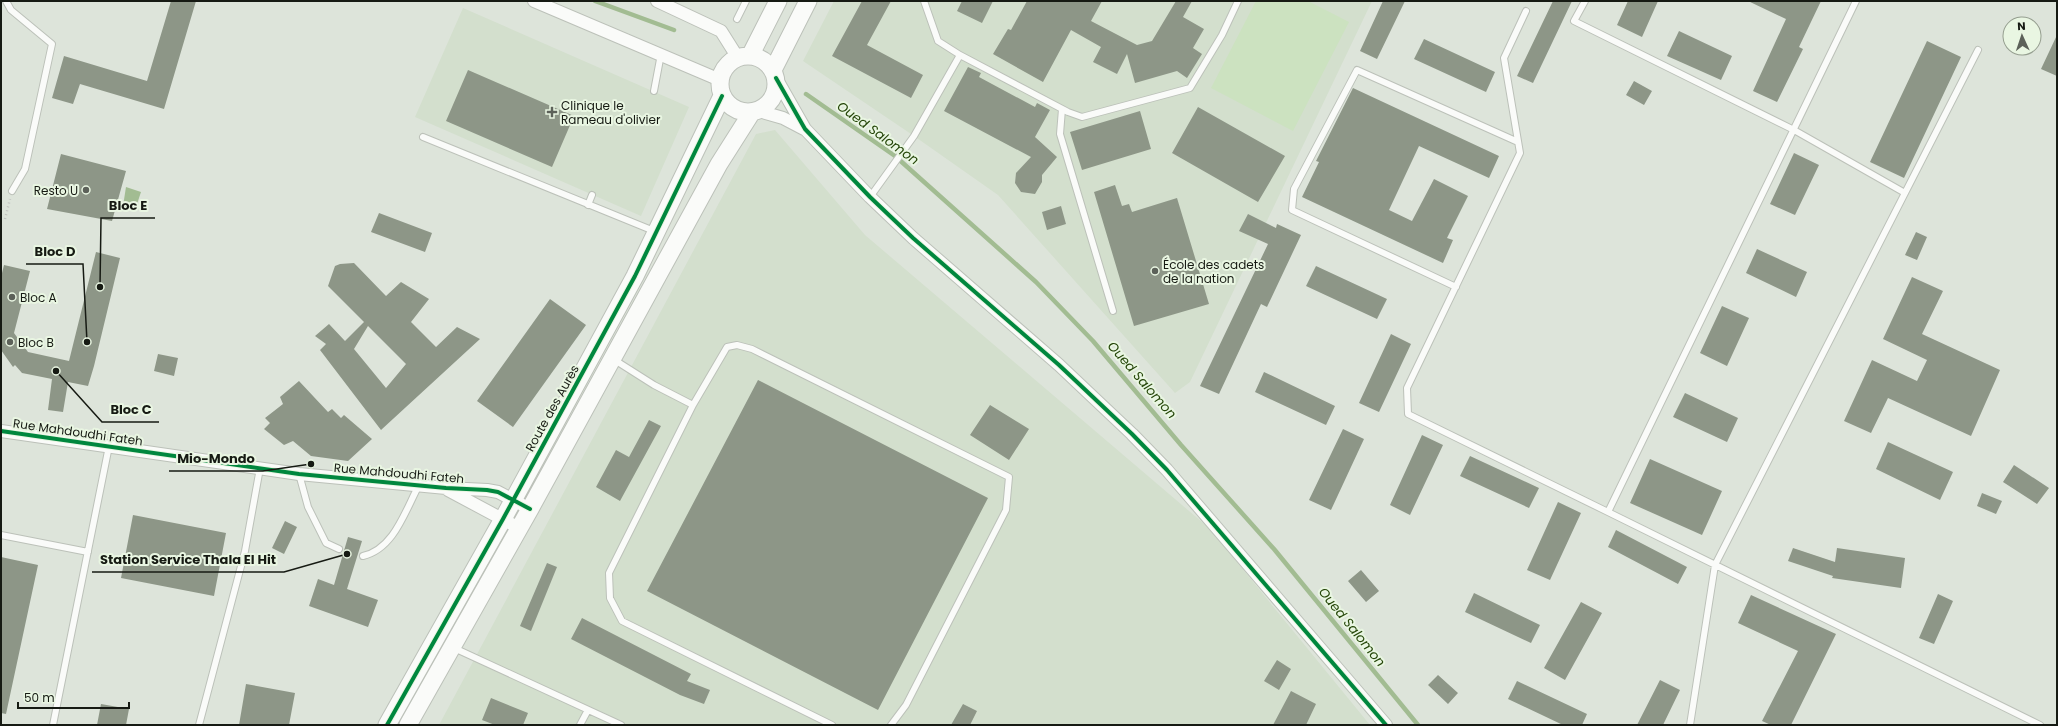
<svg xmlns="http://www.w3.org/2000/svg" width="2058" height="726" font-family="Poppins,sans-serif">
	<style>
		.built { fill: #d3dfcd }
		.green { fill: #cce2c0 }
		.water { fill: #a2bc92 }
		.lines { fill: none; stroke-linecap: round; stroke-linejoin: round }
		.stream { stroke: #a2bc92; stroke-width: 4.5 }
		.building { fill: #8d9687; fill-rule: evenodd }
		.lane-casing { stroke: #bcc1b9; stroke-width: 8 }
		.street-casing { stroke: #bcc1b9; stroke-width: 14 }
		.secondary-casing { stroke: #bcc1b9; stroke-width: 19 }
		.path { stroke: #c1c3bf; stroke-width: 2.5; stroke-dasharray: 1 3; stroke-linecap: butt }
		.lane { stroke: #fafbf9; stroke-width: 6 }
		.street { stroke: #fafbf9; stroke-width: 12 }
		.secondary { stroke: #fafbf9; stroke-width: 17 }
		.cycleway-casing { stroke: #e9f6e2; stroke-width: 6 }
		.cycleway { stroke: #00873e; stroke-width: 4 }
		.poi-dot { fill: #5c6159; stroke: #e9f6e2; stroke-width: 1.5 }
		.labels { text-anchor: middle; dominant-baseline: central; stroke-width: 4; stroke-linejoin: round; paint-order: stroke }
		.poi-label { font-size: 12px; fill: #161a13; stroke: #e9f6e2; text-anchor: start }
		.street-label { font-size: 12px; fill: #161a13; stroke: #e9f6e2 }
		.water-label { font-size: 13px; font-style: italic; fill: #254609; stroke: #e9f6e2 }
		.leader { fill: none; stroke: #161a13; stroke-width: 1.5 }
		.callout-dot { fill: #161a13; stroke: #e9f6e2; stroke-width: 1.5 }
		.callout-label { font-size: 13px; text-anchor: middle; font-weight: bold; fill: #161a13; stroke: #e9f6e2; stroke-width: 4; stroke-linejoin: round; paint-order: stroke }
	</style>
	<rect width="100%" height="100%" fill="#dde4da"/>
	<path class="built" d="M834,1H1372L1190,382L1175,393L998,195L914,136L803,61Z
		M463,8L689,107L641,216L415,117Z
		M775,130L865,235L1209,528L1370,725H439L756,134Z"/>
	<path class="green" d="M1256,1H1308L1349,22L1293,131L1211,88Z"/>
	<path class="water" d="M126,187L141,192L135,210L123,206Z"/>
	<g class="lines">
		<path class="stream" d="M595,1L674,30
			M806,94L895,156L1036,282L1093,341L1181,445L1274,549L1418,725"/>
	</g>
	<path class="building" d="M171,1H196L164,109L80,84L73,104L52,98L64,56L147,81Z
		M862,1H891L867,45L923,75L911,98L832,56Z
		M962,1H993L982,23L957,11Z
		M1027,1H1102L1091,21L1137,45L1152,41L1176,1H1192L1183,17L1204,29L1193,48L1202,54L1187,78L1177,71L1135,83L1127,54L1117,74L1093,62L1101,47L1071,30L1043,82L993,54L1008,29L1011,30Z
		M1383,1H1405L1377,59L1360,51Z
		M1553,1H1572L1533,83L1517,76Z
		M1628,1H1658L1642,37L1617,25Z
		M1748,1H1821L1799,47L1803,49L1777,102L1753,91L1786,19Z
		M1679,31L1732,56L1721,80L1667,56Z
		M2057,35V76L2041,69Z
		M1424,39L1495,72L1486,92L1414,59Z
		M1927,41L1961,57L1904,178L1870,162Z
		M968,67L981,73L979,77L1035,107L1037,103L1050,110L1035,137L1057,157L1042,175V182L1035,194L1021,192L1015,183L1016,173L1031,157L944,111Z
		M468,70L574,116L552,167L446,121Z
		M1634,81L1652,91L1644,105L1626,95Z
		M1353,88L1499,156L1489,178L1419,146L1389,210L1412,221L1434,179L1468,196L1447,238L1453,240L1443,263L1302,197L1319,162L1316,161Z
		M1198,107L1285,156L1258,202L1172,153Z
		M1140,111L1151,149L1082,170L1070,132Z
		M1794,153L1819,165L1795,215L1770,204Z
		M61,154L126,171L112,221L47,209Z
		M1115,185L1122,206L1129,204L1132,212L1177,198L1209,304L1134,326L1094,192Z
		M1061,206L1066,224L1047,230L1042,212Z
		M379,213L432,233L425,252L371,232Z
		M1248,214L1276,228L1277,224L1301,235L1267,307L1261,304L1219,394L1200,386L1268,244L1239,231Z
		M1916,232L1927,237L1917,260L1905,255Z
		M1757,249L1807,272L1796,297L1746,273Z
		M96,252L120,258L94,366L88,386L68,382L63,412L48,410L52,379L22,373L15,365L13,367L1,350V277L4,265L30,271L14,333L28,352L69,361Z
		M354,263L386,296L401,282L429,299L411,322L436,347L457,327L480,339L381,430L320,350L326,344L315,336L329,324L345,341L364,322L328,286L335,266L340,264ZM368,326L406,364L386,388L354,349Z
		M1316,266L1387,299L1377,319L1306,286Z
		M1912,277L1943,291L1922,334L2000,370L1971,436L1888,398L1871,433L1844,421L1872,360L1917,381L1927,360L1883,339Z
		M550,299L586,325L513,427L477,401Z
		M1722,306L1749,318L1727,366L1700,353Z
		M1391,334L1411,344L1379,412L1359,403Z
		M158,354L178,358L174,376L154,371Z
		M1264,372L1335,406L1326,425L1255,392Z
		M758,380L988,498L878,710L647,591Z
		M299,381L328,412L332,409L341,418L344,415L372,439L348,461L311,456L293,441L284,445L264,429L270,423L265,418L283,404L280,397Z
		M1685,393L1738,418L1727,442L1673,417Z
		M990,405L1029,429L1009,460L970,435Z
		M649,420L661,426L620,501L596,487L616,450L629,457Z
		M1343,429L1364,439L1331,510L1309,500Z
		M1422,435L1443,445L1410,515L1390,505Z
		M1888,442L1953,472L1940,500L1876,469Z
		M1470,456L1539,488L1529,508L1460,476Z
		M1650,459L1722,491L1702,535L1630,503Z
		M2014,465L2049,488L2037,504L2003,482Z
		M1982,493L2002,501L1996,514L1977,506Z
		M1558,502L1581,513L1550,580L1527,570Z
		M133,515L226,533L214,596L121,578Z
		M285,521L297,527L284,554L272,548Z
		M1616,530L1687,567L1678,584L1608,547Z
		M348,537L362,541L347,589L378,600L368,627L309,606L318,579L334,585Z
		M1793,548L1835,562L1837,548L1905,558L1901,588L1832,578L1833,576L1788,561Z
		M1,557L38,565L6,714L1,713Z
		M547,563L557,567L531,631L520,626Z
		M1361,570L1379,591L1366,602L1348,581Z
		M1474,593L1540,625L1531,643L1465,612Z
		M1938,594L1953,601L1934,644L1919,638Z
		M1751,595L1836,634L1791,725H1771L1762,721L1798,651L1738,623Z
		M1581,602L1602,613L1565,680L1544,668Z
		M582,618L691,674L687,681L710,690L704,704L680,695L571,639Z
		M1277,660L1291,669L1279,690L1264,681Z
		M1438,675L1458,693L1448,704L1428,685Z
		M1660,680L1680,690L1663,725H1637Z
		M1517,681L1587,714L1582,725H1563L1508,699Z
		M246,684L295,693L289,725H239Z
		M1291,691L1316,704L1306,725H1273Z
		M491,698L528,713L523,725H495L482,720Z
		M101,704L129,709L126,725H97Z
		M963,704L977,711L970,725H951Z"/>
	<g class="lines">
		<defs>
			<path id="lane" d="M6,1L11,10L52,44L25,169L12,191
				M924,1L938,41L960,55L1068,112L1082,117L1190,88L1222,35L1238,1
				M1585,1L1574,21L1794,130L1905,193
				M1856,1L1608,512L2040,725
				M1526,11L1504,58L1520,153L1407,388L1408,414L1608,512
				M737,19L746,1
				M654,91L661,54
				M1062,109L1060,134L1113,311
				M423,137L654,231
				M870,197L914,136L960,55
				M588,205L592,195
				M1456,287L1292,210L1294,189L1357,70L1518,142
				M613,359L654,385L693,405
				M299,474L308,507L326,543L339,549
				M1,535L88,552
				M363,556C394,549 405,511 419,485
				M454,648L621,725
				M53,725L109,446
				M199,725L245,551L260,468
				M580,725L588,710
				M832,725L622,621L610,598L609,573L693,405L727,347L737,345L752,349L1009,477L1006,510L906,705L891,725
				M1690,725L1715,565L1978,50"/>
			<path id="street" d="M534,1L720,80
				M657,1L721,31L738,58
				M776,78L805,129L870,197L913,238L1059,365L1132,434L1167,470L1386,725
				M759,111L783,118L804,129
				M1,431L299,474L446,488L487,490L498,492L530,509
				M448,490L519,528"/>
			<path id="secondary" d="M720 84a28 28 0 1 1 56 0a28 28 0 1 1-56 0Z
				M750,56L778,1
				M773,70L808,1
				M387,725L503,519L635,276L722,96
				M408,725L530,509L719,164L752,112"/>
		</defs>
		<use href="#lane" class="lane-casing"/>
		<use href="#street" class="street-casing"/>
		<use href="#secondary" class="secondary-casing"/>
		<path class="path" d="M5,219L10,199"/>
		<use href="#lane" class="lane"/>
		<use href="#street" class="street"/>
		<use href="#secondary" class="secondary"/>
		<defs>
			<path id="cycleway" d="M776,78L805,129L870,197L913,238L1059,365L1132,434L1167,470L1386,725
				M1,431L299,474L446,488L487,490L498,492L530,509
				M387,725L503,519L635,276L722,96"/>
		</defs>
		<use href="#cycleway" class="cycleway-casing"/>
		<use href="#cycleway" class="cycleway"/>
	</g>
	<g class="poi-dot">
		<path d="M550 106h4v4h4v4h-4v4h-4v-4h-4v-4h4z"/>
		<circle cx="86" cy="190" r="4"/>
		<circle cx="1155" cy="271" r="4"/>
		<circle cx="12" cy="297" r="4"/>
		<circle cx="10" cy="342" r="4"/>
	</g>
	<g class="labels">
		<g class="poi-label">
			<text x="561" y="105">Clinique le<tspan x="561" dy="14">Rameau d'olivier</tspan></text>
			<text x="78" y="190" text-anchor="end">Resto U</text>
			<text x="1163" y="264">École des cadets<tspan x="1163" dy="14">de la nation</tspan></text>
			<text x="20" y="297">Bloc A</text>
			<text x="18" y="342">Bloc B</text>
		</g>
		<g class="street-label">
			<text transform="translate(552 408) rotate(-61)">Route des Aurès</text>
			<text transform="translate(78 432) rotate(8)">Rue Mahdoudhi Fateh</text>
			<text transform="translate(399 473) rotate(5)">Rue Mahdoudhi Fateh</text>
		</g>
		<g class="water-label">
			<text transform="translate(878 133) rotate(36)">Oued Salomon</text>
			<text transform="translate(1142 380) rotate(49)">Oued Salomon</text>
			<text transform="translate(1352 627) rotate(51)">Oued Salomon</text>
		</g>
	</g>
	<path class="leader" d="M100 287L101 218H155M87 342L83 264H26M56 371L102 422H159M311 464L263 471H169M347 554L284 572H92"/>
	<g class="callout-dot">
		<circle cx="100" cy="287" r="4"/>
		<circle cx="87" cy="342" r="4"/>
		<circle cx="56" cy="371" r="4"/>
		<circle cx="311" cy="464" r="4"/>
		<circle cx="347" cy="554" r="4"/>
	</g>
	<g class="callout-label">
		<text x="128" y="210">Bloc E</text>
		<text x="55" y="256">Bloc D</text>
		<text x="131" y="414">Bloc C</text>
		<text x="216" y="463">Mio-Mondo</text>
		<text x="188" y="564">Station Service Thala El Hit</text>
	</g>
	<rect width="2058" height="726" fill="none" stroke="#161a13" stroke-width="4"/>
	<g transform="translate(2022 36) rotate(357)"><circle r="19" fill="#e9f6e2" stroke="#959e8f"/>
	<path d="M0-3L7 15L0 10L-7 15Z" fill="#5c6159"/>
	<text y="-6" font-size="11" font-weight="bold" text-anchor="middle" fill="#161a13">N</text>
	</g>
	<path d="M18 702v6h111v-6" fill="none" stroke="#161a13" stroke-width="2"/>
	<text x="24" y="702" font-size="12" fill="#161a13" stroke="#e9f6e2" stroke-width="3" paint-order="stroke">50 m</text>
</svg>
